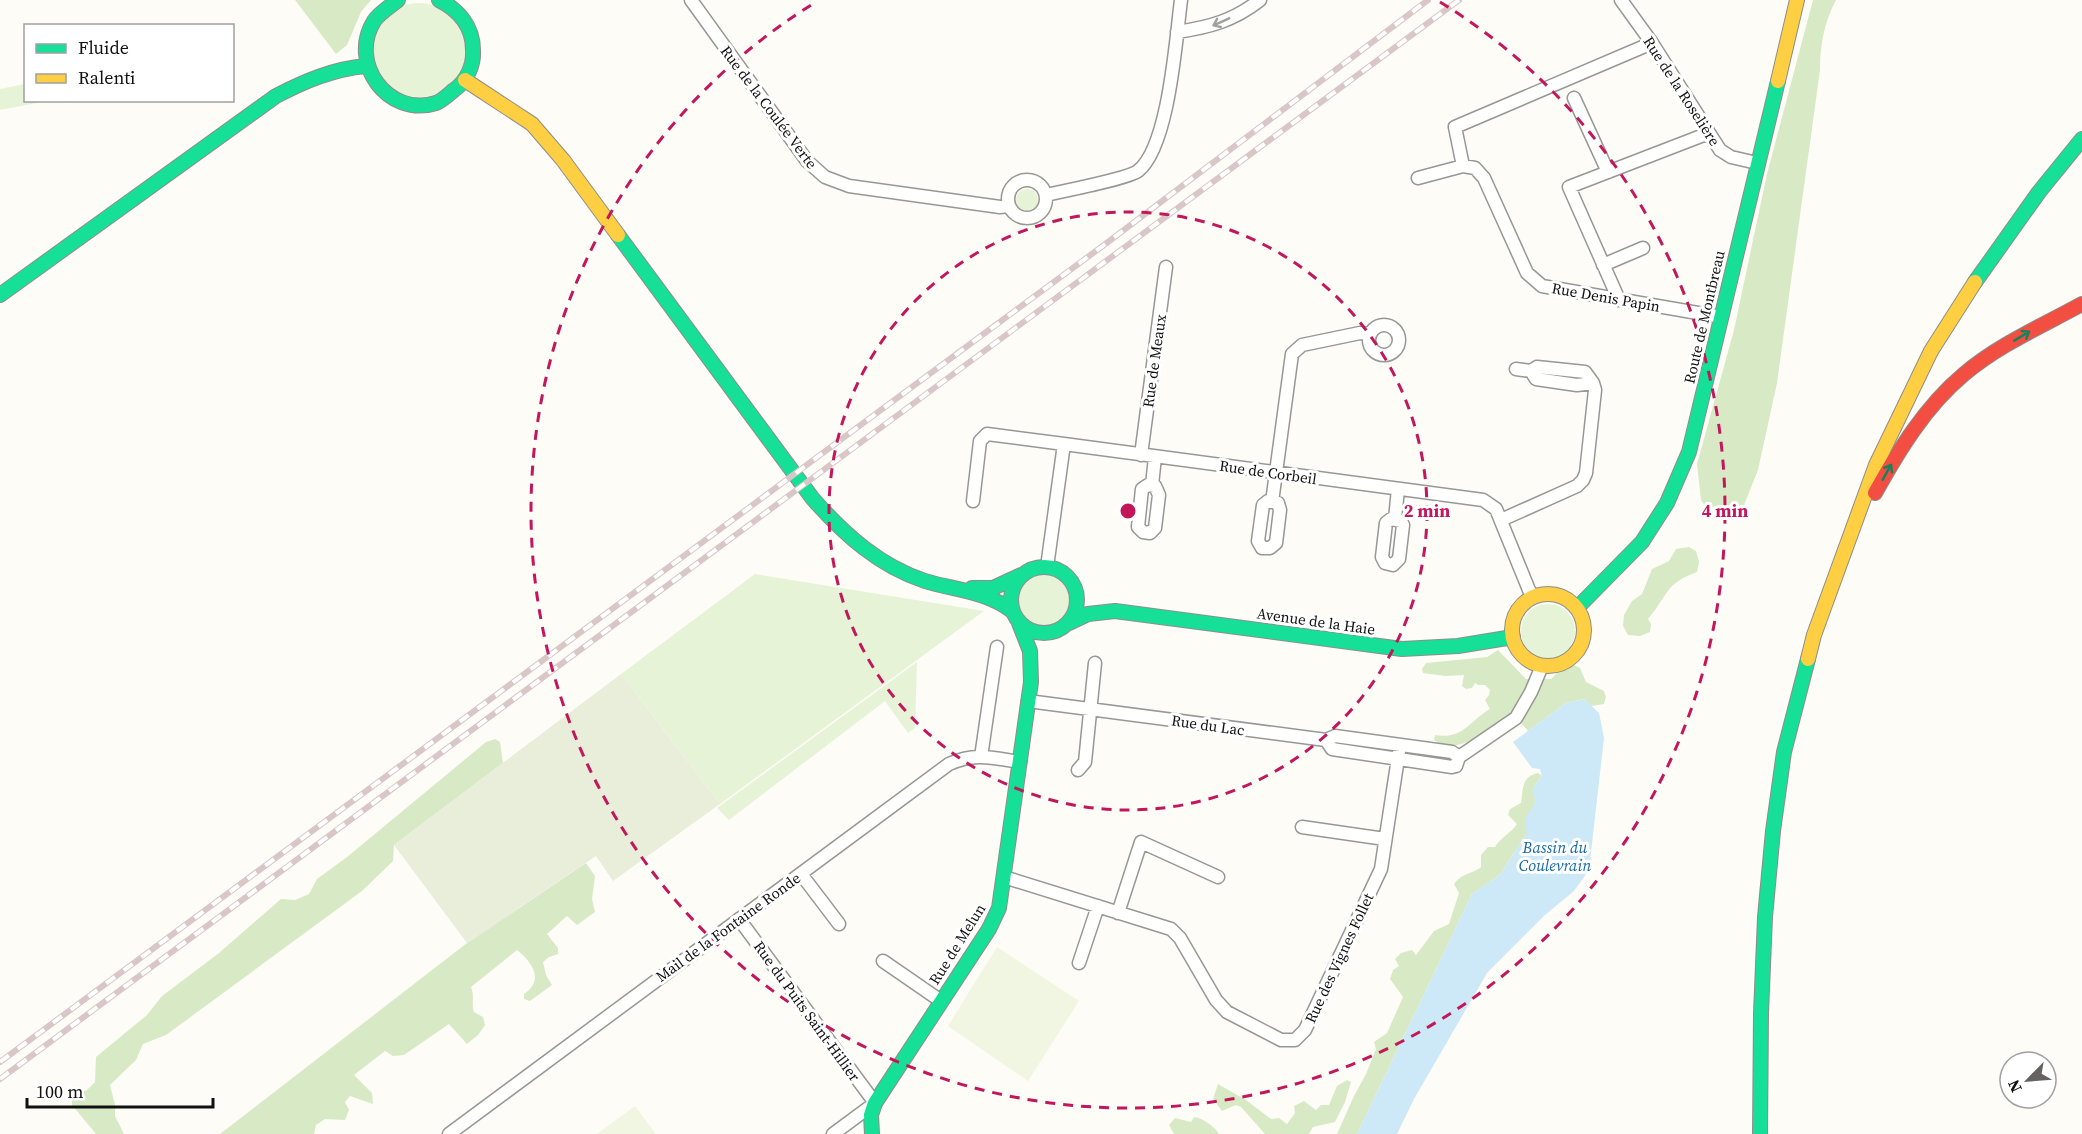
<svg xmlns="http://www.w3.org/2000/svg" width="2082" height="1134" font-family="'Source Serif 4',serif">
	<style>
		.green { fill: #e7f3d7 }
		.forest { fill: #d8eac5 }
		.cemetery { fill: #e9eedb }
		.pitch { fill: #f0f6e1 }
		.water { fill: #cde8f7 }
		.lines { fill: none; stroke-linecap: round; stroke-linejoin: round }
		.street-casing { stroke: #979795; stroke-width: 15 }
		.fast-casing { stroke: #8e8d8b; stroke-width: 16 }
		.slow-casing { stroke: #8e8d8b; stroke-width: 16 }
		.jam-casing { stroke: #8e8d8b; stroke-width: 16 }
		.street { stroke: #fffffe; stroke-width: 12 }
		.fast { stroke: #16e098; stroke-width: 14 }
		.slow { stroke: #ffcf43; stroke-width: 14 }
		.jam { stroke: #f24e42; stroke-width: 14 }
		.rail-casing { stroke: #d9c6c7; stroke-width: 6 }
		.rail { stroke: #fff; stroke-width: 4; stroke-dasharray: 11; stroke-linecap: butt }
		.oneway { stroke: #a0a09f }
		.oneway2 { stroke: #14835b }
		.ring { fill: none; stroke: #c2185b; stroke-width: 3; stroke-dasharray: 10 8 }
		.labels { text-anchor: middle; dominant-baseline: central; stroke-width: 6; stroke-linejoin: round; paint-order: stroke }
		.street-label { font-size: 15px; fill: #111; stroke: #fff }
		.water-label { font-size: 16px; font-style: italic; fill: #1768a6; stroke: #fff }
		.centre { fill: #c2185b; stroke: #fff; stroke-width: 3 }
		.ring-label { font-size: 18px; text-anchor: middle; font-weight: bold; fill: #c2185b; stroke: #fff; stroke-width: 6; stroke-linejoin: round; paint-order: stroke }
	</style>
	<rect width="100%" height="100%" fill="#fdfcf7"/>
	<path class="green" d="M372 50a47 47 0 1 1 94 0a47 47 0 1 1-94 0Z
		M25,84L26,100L47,101L0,110V89Z
		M1016 200a11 11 0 1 1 22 0a11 11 0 1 1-22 0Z
		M1014 601a28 28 0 1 1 56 0a28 28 0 1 1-56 0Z
		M755,574L984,611L720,804L621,674Z
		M1521 631a27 27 0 1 1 54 0a27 27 0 1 1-54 0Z
		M917,662L915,728L908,733L885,701L729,820L717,808Z"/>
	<path class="forest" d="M295,0H371L361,12L347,45L336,54Z
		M1813,0H1836C1824,23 1820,45 1820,70L1777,383L1758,470L1740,515L1723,506L1707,509L1701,500L1697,464L1734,330L1767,174Z
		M1689,547L1696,551L1699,562L1697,572C1664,584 1668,596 1648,619L1651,624L1650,632L1640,636L1628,635L1623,626L1624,615L1632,601L1642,594L1652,569L1669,561L1676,549Z
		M1498,650L1526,679H1551L1556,674L1574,665L1580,668L1586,682L1604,691L1606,697L1604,704L1591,706L1584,699L1566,703L1528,731L1512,712C1494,726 1457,759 1434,740L1435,735C1463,740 1469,721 1490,709L1485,700L1489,695L1490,690L1485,685H1478L1475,683L1472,688L1466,689L1462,686L1464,675L1445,676L1423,673L1422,669L1426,663L1487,657Z
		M495,739L500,742L503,763L394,845L393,861L362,891L166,1035L143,1044L136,1060L110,1085L115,1105V1116L124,1134H96L72,1105V1096L87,1090L95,1082L96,1057L147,1015L162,996L219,953L281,899L295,900L309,894L317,879L347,857L486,742Z
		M1538,773L1542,776L1534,786L1536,800L1527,833L1500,875L1472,894L1357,1134H1337L1354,1096L1366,1074L1376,1049L1374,1042L1387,1033L1403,997L1390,979L1393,970L1399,966L1395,959L1401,953L1412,950L1416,955L1434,931L1449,924L1459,893L1454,884C1463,872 1471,875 1481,867V855L1488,847H1495C1501,837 1511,833 1517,824L1508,815L1510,809L1521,803C1523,789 1522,776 1538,773Z
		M586,863L595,876L592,899L595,912L577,925L567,916L547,934L558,948V954L549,957L543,962L546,975L552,985L530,1001L524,999V994C545,980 532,962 517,950L471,987C475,996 471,1003 474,1012L483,1017L485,1025L478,1035L467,1044L449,1024L404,1055L393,1056L385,1051L354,1075L372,1093L373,1104L350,1096L345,1102L349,1110L345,1120L325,1119L316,1125L314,1134H220L467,943Z
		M1347,1080L1351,1082L1345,1102L1335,1122L1313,1127L1309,1134H1265L1241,1107L1236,1105L1222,1111L1213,1099L1218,1084L1246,1100L1271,1119L1279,1118L1287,1124L1295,1113L1294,1106L1304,1101L1316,1110L1321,1105H1329L1337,1086Z
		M1194,1117C1203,1118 1214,1126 1219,1134H1174L1169,1125L1175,1118L1191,1122Z"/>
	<path class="cemetery" d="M621,674L720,804L613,881L596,856L467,943L394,845Z"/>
	<path class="pitch" d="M997,947L1079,1001L1028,1081L948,1026Z
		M635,1106L656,1134H597Z"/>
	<path class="water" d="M1584,699L1599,713L1604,738L1589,870L1574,891L1545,915L1487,973L1414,1099L1397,1134H1357L1472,894L1500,875L1527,833C1522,815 1529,815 1536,800L1532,793L1534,786L1542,776L1540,769L1532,768L1513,742L1566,703Z"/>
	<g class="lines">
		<defs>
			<path id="street" d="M691,0L807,161L825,177L849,186L1000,207L1008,206
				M1621,0L1652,43L1720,150L1731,157L1757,163
				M1177,32C1210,27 1233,21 1260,0
				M1574,98L1608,172
				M1463,166L1455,127L1652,43
				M1418,178L1463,166L1475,168L1484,178L1527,273L1542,286L1721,317
				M1008 199a19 19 0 1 1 38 0a19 19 0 1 1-38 0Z
				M1046,195C1063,191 1127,179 1138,171C1169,147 1176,38 1181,0
				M1603,265L1643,248
				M1619,300L1569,187L1709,133
				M1369 340a15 15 0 1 1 30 0a15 15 0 1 1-30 0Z
				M1531,371L1536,379L1577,385L1593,383
				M1141,455L1166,267
				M1148,485L1155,486L1159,495L1155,528L1150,533L1143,532L1138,527L1142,489Z
				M1152,485L1155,457
				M973,501L980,441L987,434L1064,444
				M1268,501L1278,503L1280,510L1276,543L1270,548H1262L1258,541L1263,505Z
				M1272,502L1292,354L1302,345L1360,333L1370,334
				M1391,519L1401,521L1403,525L1399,559L1393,565L1385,563L1382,557L1386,523Z
				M1395,519L1398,489
				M1501,520L1577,486L1583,480L1586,473L1595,390L1593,383L1585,372L1537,367L1531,371L1516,369
				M1047,567L1064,444L1483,500L1496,509L1529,590L1534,597
				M1028,701L1326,740L1335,736L1452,752L1459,757L1516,718L1531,692L1542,666
				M1326,740L1332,749L1452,767L1456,766L1459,757
				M981,757L997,647
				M1078,770L1085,762L1095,663
				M1302,827L1385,839
				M801,874L839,924
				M1004,877L1171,929L1180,938L1216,1000L1227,1012L1281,1040H1295L1305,1030L1381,869L1400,745
				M1118,913L1141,842L1218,877
				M739,919L875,1103L833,1134
				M883,961L941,1001
				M1079,963L1098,906
				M449,1134L949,764C975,752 993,758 1020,762"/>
			<path id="fast" d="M398,0C391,6 379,13 374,21C348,63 388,118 436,103C442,101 449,94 454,90C467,81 474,65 473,50C473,27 459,10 439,0
				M618,235L813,499C844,534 879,566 925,581C954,590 987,591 1012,611
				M1975,282L2039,192L2082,139
				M0,295L276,96C305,81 333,69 366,66
				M1011 600a33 33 0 1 1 66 0a33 33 0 1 1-66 0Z
				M972,588H993L1021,575
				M1577,608L1642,542L1667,503L1689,452L1778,81
				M1069,623L1088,614L1115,611L1402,649L1458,646L1513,637
				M872,1134L871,1115L875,1103L989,929L999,908L1031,682L1030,651L1019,623
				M1760,1134L1761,1013L1765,917L1773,831L1784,752L1808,659"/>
			<path id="slow" d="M465,80L532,124L563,160L618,235
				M1778,81L1797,0
				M1512 630a36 36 0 1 1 72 0a36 36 0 1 1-72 0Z
				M1808,659L1814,635L1876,465L1931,351L1975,282"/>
			<path id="jam" d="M1875,493C1899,450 1925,407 1963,375C1998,345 2042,326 2082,304"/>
		</defs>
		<use href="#street" class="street-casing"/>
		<use href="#fast" class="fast-casing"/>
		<use href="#slow" class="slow-casing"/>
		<use href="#jam" class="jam-casing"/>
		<use href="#street" class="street"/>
		<use href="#fast" class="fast"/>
		<use href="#slow" class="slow"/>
		<use href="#jam" class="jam"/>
		<defs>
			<path id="rail" d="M0,1062L1108,242L1428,0
				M0,1079L1459,0"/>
		</defs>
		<use href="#rail" class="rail-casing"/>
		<use href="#rail" class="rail"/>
	</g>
	<defs><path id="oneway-shaft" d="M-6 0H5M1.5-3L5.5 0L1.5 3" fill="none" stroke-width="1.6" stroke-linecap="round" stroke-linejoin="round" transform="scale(1.5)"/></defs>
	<use class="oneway" href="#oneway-shaft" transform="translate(1221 22) rotate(156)"/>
	<g class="oneway2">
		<use href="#oneway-shaft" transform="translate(2022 336) rotate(-31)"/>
		<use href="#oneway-shaft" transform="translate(1887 472) rotate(-61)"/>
	</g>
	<g class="ring">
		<circle cx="1128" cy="511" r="299"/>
		<path d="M1440 2A597 597 0 1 1 816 2"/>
	</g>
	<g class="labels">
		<g class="street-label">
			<text transform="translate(1682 91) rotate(57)">Rue de la Roselière</text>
			<text transform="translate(769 107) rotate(53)">Rue de la Coulée Verte</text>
			<text transform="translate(1606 297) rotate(10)">Rue Denis Papin</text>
			<text transform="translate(1704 317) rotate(-77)">Route de Montbreau</text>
			<text transform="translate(1154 361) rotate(-82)">Rue de Meaux</text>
			<text transform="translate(1268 472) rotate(8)">Rue de Corbeil</text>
			<text transform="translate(1316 621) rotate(8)">Avenue de la Haie</text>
			<text transform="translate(1208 725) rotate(8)">Rue du Lac</text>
			<text transform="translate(728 927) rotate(-36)">Mail de la Fontaine Ronde</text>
			<text transform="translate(957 944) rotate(-58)">Rue de Melun</text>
			<text transform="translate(1339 958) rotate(-65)">Rue des Vignes Follet</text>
			<text transform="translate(807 1011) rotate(54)">Rue du Puits Saint-Hillier</text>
		</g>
		<g class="water-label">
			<text x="1555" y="847">Bassin du<tspan x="1555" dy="18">Coulevrain</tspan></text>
		</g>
	</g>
	<circle cx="1128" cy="511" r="9" class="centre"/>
	<g class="ring-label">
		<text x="1427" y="517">2 min</text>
		<text x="1725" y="517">4 min</text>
	</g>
	<rect x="24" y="24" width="210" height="78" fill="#ffffff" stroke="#a0a0a0" stroke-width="1.5"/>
	<rect x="36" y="44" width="30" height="9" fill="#16e098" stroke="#a0a0a0" stroke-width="1.5"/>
	<text x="78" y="54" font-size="18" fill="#111111">Fluide</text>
	<rect x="36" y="74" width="30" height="9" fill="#ffcf43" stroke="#a0a0a0" stroke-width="1.5"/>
	<text x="78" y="84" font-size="18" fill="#111111">Ralenti</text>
	<g transform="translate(2028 1080) rotate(245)"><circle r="28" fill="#ffffff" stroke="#a0a0a0" stroke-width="1.5"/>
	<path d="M0-4.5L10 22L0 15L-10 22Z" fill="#646362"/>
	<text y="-9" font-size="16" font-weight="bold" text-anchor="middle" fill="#111111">N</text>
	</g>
	<path d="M27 1098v9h186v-9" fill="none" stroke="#111111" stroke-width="3"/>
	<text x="36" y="1098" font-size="18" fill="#111111" stroke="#ffffff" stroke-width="4.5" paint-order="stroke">100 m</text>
</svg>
